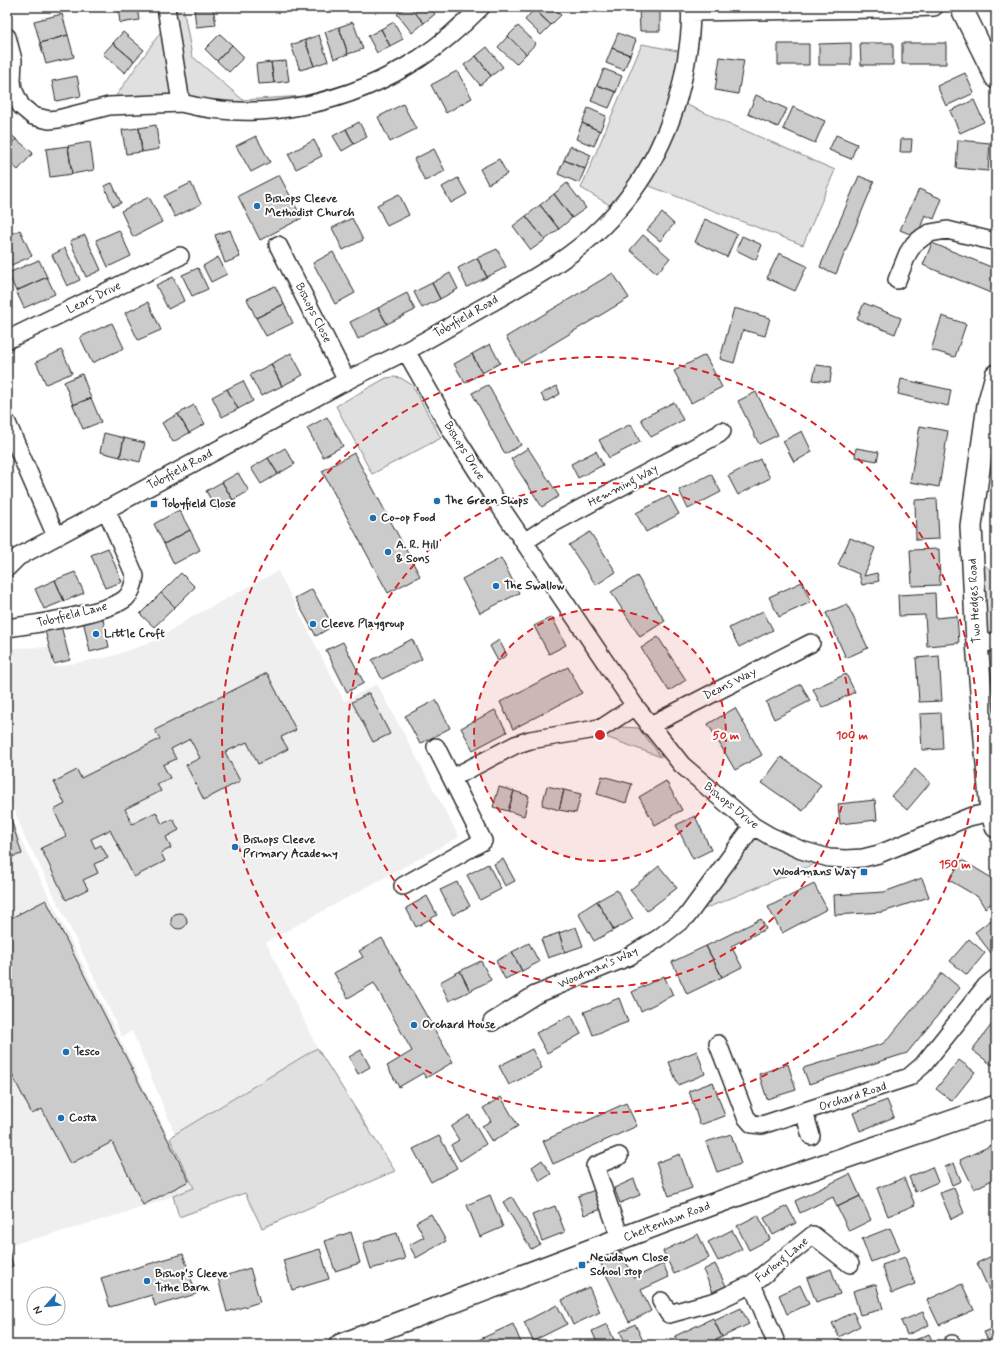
<svg xmlns="http://www.w3.org/2000/svg" width="1003" height="1352" font-family="Mynerve,sans-serif">
	<style>
		.built { fill: #efefef }
		.green { fill: #e0e0e0; stroke: #868686 }
		.building { fill: #cbcbcb; stroke: #2b2b2b }
		.lines { fill: none; stroke-linecap: round; stroke-linejoin: round }
		.minor-casing { stroke: #2b2b2b; stroke-width: 20 }
		.tertiary-casing { stroke: #2b2b2b; stroke-width: 24 }
		.minor { stroke: #fff; stroke-width: 17 }
		.tertiary { stroke: #fff; stroke-width: 21 }
		.ring { fill: none; stroke: #d62828; stroke-width: 2; stroke-dasharray: 7 5 }
		.poi-dot { fill: #1f6fb2; stroke: #fff; stroke-width: 1.5 }
		.labels { text-anchor: middle; dominant-baseline: central; stroke-width: 4; stroke-linejoin: round; paint-order: stroke }
		.poi-label { font-size: 12px; font-weight: bold; fill: #2b2b2b; stroke: #fff; text-anchor: start }
		.street-label { font-size: 12px; fill: #2b2b2b; stroke: #fff }
		.centre { fill: #d62828; stroke: #fff; stroke-width: 2 }
		.ring-label { font-size: 12px; text-anchor: middle; font-weight: bold; fill: #d62828; stroke: #fff; stroke-width: 4; stroke-linejoin: round; paint-order: stroke }
	</style>
	<rect width="100%" height="100%" fill="#fff"/>
	<filter id="ink" filterUnits="userSpaceOnUse"><feTurbulence type="fractalNoise" baseFrequency=".025" numOctaves="2"/><feDisplacementMap in="SourceGraphic" scale="8" xChannelSelector="R" yChannelSelector="G"/><feConvolveMatrix kernelMatrix="1 2 1 2 8 2 1 2 1" color-interpolation-filters="sRGB"/></filter>
	<g filter="url(#ink)">
		<path class="built" d="M278,571L344,701L377,684L459,837L266,942L317,1048L175,1134L132,1031L122,1037L107,1004L34,854L26,841L11,801L7,802V648L49,647L53,667L110,657L157,640L190,618Z
			M7,812L194,1188L141,1208L46,1236L7,1245Z"/>
		<path class="green" d="M158,7H183L192,56L243,100L304,96L365,79L408,57L441,31L466,7H481L443,42L322,101L109,106L162,30Z
			M642,44L688,53L678,101L835,170L803,245L639,182L618,210L581,188Z
			M394,377L401,378L412,385L441,438L372,474L336,406L386,378Z
			M972,554L996,575V722L985,736Z
			M621,727L639,728L661,757L603,736Z
			M753,826L829,858L687,916Z
			M317,1048L395,1171L262,1228L245,1193L179,1217L173,1196L194,1188L170,1139L175,1134Z"/>
		<path class="building" d="M118,7H137L139,20L120,23Z
			M194,7H213L216,25L196,27Z
			M406,7H410L424,23L412,33L397,14Z
			M410,7H429L435,14L424,23Z
			M537,7H552L561,15L551,25L534,9Z
			M639,7H660V31H640Z
			M534,9L551,25L541,35L525,20Z
			M62,14L68,35L40,43L34,21Z
			M353,22L363,49L348,54L339,27Z
			M394,22L403,39L390,46L381,29Z
			M518,26L536,43L526,54L508,36Z
			M339,27L348,54L334,59L325,32Z
			M381,29L390,46L377,53L368,36Z
			M123,32L144,50L134,61L113,43Z
			M618,33L636,40L630,55L612,48Z
			M220,34L232,45L217,61L205,49Z
			M68,35L74,57L46,64L40,43Z
			M319,35L328,61L314,66L305,40Z
			M508,36L526,54L516,64L498,47Z
			M305,40L314,66L300,70L291,45Z
			M113,43L134,61L125,73L103,54Z
			M851,43V65H819V44Z
			M860,43H893V65H861Z
			M902,43H946V64H902Z
			M778,44H809V65H778Z
			M232,45L244,57L229,72L217,61Z
			M487,47L503,67L491,76L476,56Z
			M612,48L630,55L624,70L606,63Z
			M476,56L491,76L480,85L464,65Z
			M720,57L744,60L738,94L715,90Z
			M286,61L289,81L274,83L271,62Z
			M271,62L274,83L258,84L256,64Z
			M604,69L622,76L616,92L597,85Z
			M457,71L472,98L446,113L431,85Z
			M965,73L974,93L946,106L937,86Z
			M77,76L81,96L56,101L52,81Z
			M597,85L616,92L609,108L591,101Z
			M756,95L787,109L778,127L748,114Z
			M974,100L984,122L960,133L950,111Z
			M403,104L416,129L390,142L378,117Z
			M793,107L825,121L815,143L783,129Z
			M588,108L606,116L600,131L582,123Z
			M359,122L367,137L354,144L346,129Z
			M582,123L600,131L594,146L576,139Z
			M156,125L159,149L142,152L139,128Z
			M139,128L142,152L126,154L122,130Z
			M346,129L354,144L342,151L333,136Z
			M7,131L16,139L7,149Z
			M836,135L857,144L851,159L829,150Z
			M256,136L270,162L251,172L236,146Z
			M16,139L33,153L18,170L7,160V149Z
			M901,139H912L911,152H900Z
			M314,140L322,156L296,169L288,154Z
			M958,140L990,143L988,171L956,168Z
			M90,142L94,170L72,174L68,146Z
			M68,146L72,174L50,177L46,149Z
			M570,146L591,155L585,169L564,160Z
			M434,149L445,171L425,181L414,159Z
			M499,159L507,174L488,184L480,169Z
			M564,160L585,169L579,183L558,174Z
			M279,175L302,218L260,240L238,196Z
			M859,176L874,182L836,274L820,267Z
			M458,178L467,194L451,203L442,187Z
			M112,183L121,203L113,206L104,186Z
			M191,183L201,204L175,217L164,196Z
			M567,183L586,208L572,218L554,194Z
			M919,189L942,199L934,219L925,215L917,237L900,230Z
			M399,194L409,215L387,226L377,205Z
			M554,194L572,218L559,229L540,205Z
			M149,197L162,222L133,237L121,211Z
			M996,202V226H992Z
			M540,205L559,229L545,240L526,216Z
			M662,213L674,224L660,241L647,230Z
			M526,216L545,240L531,250L513,226Z
			M352,218L363,240L343,250L332,228Z
			M705,219L737,234L727,257L695,242Z
			M20,230L32,256L7,267V236Z
			M119,230L131,256L108,267L96,240Z
			M230,230L240,257L225,263L215,235Z
			M85,235L101,270L86,277L70,241Z
			M643,235L670,258L657,273L630,250Z
			M742,236L762,245L756,260L736,250Z
			M932,243L996,269V287L993,294L923,265Z
			M65,248L80,280L67,286L52,255Z
			M497,249L506,267L487,277L477,258Z
			M333,252L355,293L335,304L313,263Z
			M779,253L807,266L795,291L767,278Z
			M218,257L227,274L211,282L203,266Z
			M477,258L487,277L467,287L458,268Z
			M39,260L47,277L16,291L8,273Z
			M198,268L208,289L192,296L182,275Z
			M450,273L458,289L440,299L432,283Z
			M613,273L629,298L521,363L506,337Z
			M47,277L55,294L24,308L16,291Z
			M173,277L184,301L168,309L156,285Z
			M432,283L440,299L422,308L414,292Z
			M275,286L284,304L256,318L247,299Z
			M407,293L415,310L387,324L378,308Z
			M148,302L161,330L138,340L125,313Z
			M864,303L901,318L895,334L857,319Z
			M284,304L293,323L266,336L256,318Z
			M378,308L387,324L358,339L350,322Z
			M734,308L770,318L765,336L743,330L734,363L720,359Z
			M942,316L966,324L955,357L931,350Z
			M112,323L124,348L92,363L80,337Z
			M490,344L500,363L482,373L472,354Z
			M62,350L72,373L46,384L36,362Z
			M291,353L303,375L282,386L271,364Z
			M472,354L482,373L465,383L454,364Z
			M705,355L722,387L691,403L674,371Z
			M271,364L282,386L261,396L250,375Z
			M816,365L832,367L830,382L813,380Z
			M82,374L91,398L73,405L64,382Z
			M901,379L951,390L948,406L898,394Z
			M243,381L253,401L238,409L227,389Z
			M488,385L521,445L505,454L472,393Z
			M557,386L560,394L545,402L541,394Z
			M227,389L238,409L222,417L212,397Z
			M756,392L778,435L759,444L738,401Z
			M91,398L101,422L83,429L73,405Z
			M674,402L683,420L651,437L641,419Z
			M194,405L205,424L189,433L178,414Z
			M178,414L189,433L173,442L162,423Z
			M327,417L343,446L323,457L307,428Z
			M631,424L640,442L609,458L599,440Z
			M920,426L948,431L939,487L910,482Z
			M802,431L812,452L794,462L783,441Z
			M104,433L124,438L120,457L100,452Z
			M124,438L145,443L140,462L120,457Z
			M285,448L295,464L278,474L268,458Z
			M528,448L559,496L542,507L511,459Z
			M856,448L879,452L877,461L855,457Z
			M596,451L603,465L578,478L571,464Z
			M354,453L420,576L388,593L322,471Z
			M268,458L278,474L261,484L251,468Z
			M760,459L770,478L738,495L728,476Z
			M238,473L249,491L233,500L222,482Z
			M711,474L721,492L688,509L679,490Z
			M222,482L233,500L217,510L206,491Z
			M669,496L679,514L646,532L636,513Z
			M937,499L939,539L916,540L915,500Z
			M179,510L190,530L164,544L154,524Z
			M190,530L200,550L174,564L164,544Z
			M590,532L616,572L596,585L569,545Z
			M850,538L875,548L864,576L877,573L879,581L862,585L859,574L838,565Z
			M108,548L122,582L105,588L91,555Z
			M939,549L940,585L912,586L910,550Z
			M501,558L519,593L480,613L462,579Z
			M75,572L84,593L64,601L55,580Z
			M181,573L195,587L175,607L161,593Z
			M637,576L665,621L640,637L611,592Z
			M55,580L64,601L44,609L35,589Z
			M802,582L811,602L779,617L769,597Z
			M312,589L333,626L316,636L295,598Z
			M161,593L175,607L154,627L140,614Z
			M935,593L936,618L957,616L959,643L927,646L925,615L899,616L898,595Z
			M847,604L868,648L846,658L826,613Z
			M763,611L773,630L739,647L729,628Z
			M102,615L109,647L90,652L83,620Z
			M552,617L566,645L549,654L534,626Z
			M61,626L70,660L54,664L45,631Z
			M658,637L686,680L669,691L641,648Z
			M412,639L422,659L382,679L372,660Z
			M499,640L507,655L498,661L490,646Z
			M343,642L364,683L347,692L326,650Z
			M939,656L942,701L919,702L916,658Z
			M568,667L582,693L513,729L500,702Z
			M267,673L296,730L281,737L288,749L258,764L247,742L225,752L240,781L204,800L186,765L200,758L190,739L171,749L176,759L163,765L170,778L157,784L161,791L125,809L132,824L156,812L162,824L173,819L179,830L166,837L171,848L161,853L165,861L134,877L110,830L91,839L95,848L101,845L108,858L94,864L98,873L83,880L88,889L66,900L41,848L66,836L54,810L65,804L54,782L77,770L81,778L160,739L155,730Z
			M846,674L855,692L822,708L813,689Z
			M801,684L810,701L774,719L766,702Z
			M369,693L390,734L373,742L352,702Z
			M436,700L450,728L420,744L405,716Z
			M735,708L762,755L735,770L708,724Z
			M495,710L507,732L473,750L461,728Z
			M941,713L943,749L922,750L920,714Z
			M781,757L821,785L803,811L762,783Z
			M915,769L930,783L907,810L891,796Z
			M602,776L632,784L626,803L597,794Z
			M666,781L682,810L655,825L639,797Z
			M547,786L564,790L559,810L542,805Z
			M499,787L514,791L508,811L493,807Z
			M564,790L581,794L576,813L559,810Z
			M514,791L529,796L524,816L508,811Z
			M875,800L877,820L840,824L838,804Z
			M7,807L22,854L7,858Z
			M695,816L711,850L693,859L676,825Z
			M503,859L515,881L505,886L494,864Z
			M962,860L990,877L996,886V900L985,908L978,897L949,880Z
			M488,864L501,889L480,900L467,875Z
			M659,866L677,888L647,911L630,890Z
			M922,878L929,897L883,912L835,915L834,895L884,892Z
			M457,882L470,906L453,915L440,890Z
			M814,884L827,909L782,933L768,907Z
			M617,890L633,919L614,930L597,901Z
			M427,896L437,915L416,927L406,908Z
			M46,900L189,1181L143,1205L112,1142L70,1164L42,1109L32,1114L7,1065V1058L11,1056L7,1048V920Z
			M597,901L614,930L594,941L578,913Z
			M171 921a8 8 0 1 1 16 0a8 8 0 1 1-16 0Z
			M994,918L996,921V949L991,953L975,932Z
			M761,919L766,929L731,946L742,967L722,977L706,946Z
			M576,927L583,946L565,952L559,933Z
			M559,933L565,952L548,958L541,939Z
			M382,938L453,1062L426,1078L423,1073L399,1087L387,1066L412,1051L374,983L348,998L334,973L363,957L359,951Z
			M969,939L985,953L967,975L950,961Z
			M529,943L539,962L522,971L512,952Z
			M706,946L722,977L687,994L672,962Z
			M512,952L522,971L505,979L496,961Z
			M481,961L491,980L470,991L460,971Z
			M460,971L470,991L449,1001L440,982Z
			M942,973L960,988L907,1053L809,1084L803,1068L882,1044L889,1038Z
			M664,976L673,995L641,1011L632,992Z
			M619,998L628,1022L593,1035L584,1012Z
			M571,1015L581,1034L547,1053L536,1033Z
			M996,1019V1061L992,1065L972,1050Z
			M532,1049L542,1068L509,1085L499,1066Z
			M361,1050L370,1067L358,1074L349,1057Z
			M697,1051L705,1074L678,1085L669,1062Z
			M959,1060L975,1072L952,1101L936,1089Z
			M788,1064L796,1090L767,1099L759,1074Z
			M713,1082L725,1116L700,1125L689,1091Z
			M501,1097L518,1126L492,1142L482,1126L491,1121L483,1108Z
			M887,1100L894,1117L860,1131L853,1113Z
			M626,1103L637,1126L553,1164L543,1141Z
			M469,1115L486,1144L460,1161L451,1145L459,1140L451,1127Z
			M731,1134L741,1164L717,1172L706,1142Z
			M439,1136L457,1168L431,1182L413,1149Z
			M992,1145L996,1153V1178L974,1189L960,1160Z
			M680,1154L692,1188L669,1196L656,1163Z
			M542,1160L551,1174L540,1181L532,1167Z
			M954,1163L961,1181L952,1185L945,1167Z
			M932,1167L938,1182L915,1192L909,1177Z
			M850,1174L860,1196L837,1207L833,1197L800,1213L795,1201Z
			M904,1178L915,1205L888,1216L877,1188Z
			M634,1179L640,1195L620,1203L614,1188Z
			M954,1188L964,1213L951,1219L940,1193Z
			M598,1189L605,1208L584,1215L578,1196Z
			M490,1195L503,1227L480,1237L467,1205Z
			M860,1196L871,1220L849,1231L837,1207Z
			M512,1197L540,1244L531,1249L503,1202Z
			M555,1206L565,1232L542,1241L532,1215Z
			M787,1206L796,1223L773,1235L764,1218Z
			M431,1214L446,1241L416,1258L409,1245L424,1237L416,1222Z
			M758,1215L770,1239L749,1250L737,1226Z
			M890,1228L900,1250L871,1262L862,1239Z
			M732,1230L742,1249L718,1261L708,1242Z
			M351,1232L360,1263L335,1271L325,1241Z
			M397,1233L405,1259L371,1269L363,1243Z
			M698,1234L709,1258L674,1274L663,1251Z
			M9,1249L13,1266L7,1268V1250Z
			M320,1249L329,1279L292,1290L283,1260Z
			M621,1252L634,1278L663,1264L669,1277L641,1290L651,1311L629,1322L600,1262Z
			M183,1254L196,1294L155,1306L152,1295L110,1307L101,1278Z
			M996,1254V1306L977,1263Z
			M905,1257L915,1284L892,1293L882,1265Z
			M715,1264L726,1286L713,1292L703,1270Z
			M250,1268L260,1302L227,1312L218,1278Z
			M831,1269L840,1294L816,1302L807,1278Z
			M876,1284L883,1309L860,1315L853,1291Z
			M962,1284L974,1310L939,1325L927,1300Z
			M800,1285L809,1304L787,1314L779,1295Z
			M589,1287L600,1312L573,1325L562,1300Z
			M557,1305L567,1324L533,1341L524,1322Z
			M741,1308L749,1324L722,1337L714,1321Z
			M853,1312L860,1326L839,1337L832,1323Z
			M923,1312L929,1325L907,1335L901,1321Z
			M713,1318L722,1337L705,1345H679L675,1336Z
			M513,1324L522,1345H478L476,1341Z
			M607,1324L616,1344L598,1345L592,1331Z
			M635,1324L645,1345H627L620,1332Z
			M996,1327V1345H990L984,1332Z
			M929,1334L934,1345H904Z
			M842,1339L844,1345H828Z"/>
		<g class="lines">
			<defs>
				<path id="minor" d="M166,7L181,103
					M690,12L880,9L934,7
					M7,37L13,60L12,80L13,89L21,106L33,116L49,120L58,119L109,106L181,103C262,124 351,103 420,58C443,43 462,26 481,7
					M278,245L347,381
					M897,280L908,253L914,244L923,237L930,233L947,230L996,242
					M7,340L180,256
					M406,351L451,430L495,499L635,706L682,765L753,826L770,836L801,850L829,858L846,859L863,858L879,854L969,817L991,812
					M7,423L56,536
					M524,542L550,525L719,434L722,431
					M7,568L18,557C127,498 236,439 346,381C365,371 385,362 404,352C435,336 465,317 496,300C534,278 571,258 602,227C647,183 676,124 686,62C689,44 692,25 690,7
					M7,628C31,625 109,613 126,598C132,592 134,584 135,576L106,509
					M977,643L996,642
					M649,726L811,643
					M452,778L515,745L530,740L590,730L603,727L635,706
					M403,886L483,841L436,747
					M492,1022L535,995L628,957L659,938L687,916L753,826
					M718,1044L746,1117L752,1124L762,1125L909,1077L923,1065L986,986L996,978
					M804,1112L811,1136
					M619,1156L595,1166L621,1240
					M752,1284L777,1345
					M661,1301L669,1314L716,1301L752,1284L813,1235L850,1264
					M952,1344V1345"/>
				<path id="tertiary" d="M961,7L996,78
					M996,375L988,405L971,526L977,643L991,812L996,827
					M340,1345L675,1218L777,1181L996,1106"/>
			</defs>
			<use href="#minor" class="minor-casing"/>
			<use href="#tertiary" class="tertiary-casing"/>
			<use href="#minor" class="minor"/>
			<use href="#tertiary" class="tertiary"/>
		</g>
	</g>
	<circle cx="600" cy="735" r="126" fill="#d62828" fill-opacity=".12"/>
	<g class="ring">
		<circle cx="600" cy="735" r="126"/>
		<circle cx="600" cy="735" r="252"/>
		<circle cx="600" cy="735" r="378"/>
	</g>
	<g class="poi-dot">
		<circle cx="257" cy="206" r="4"/>
		<circle cx="437" cy="501" r="4"/>
		<rect x="150" y="500" width="8" height="8" rx="2"/>
		<circle cx="373" cy="518" r="4"/>
		<circle cx="388" cy="552" r="4"/>
		<circle cx="496" cy="586" r="4"/>
		<circle cx="313" cy="624" r="4"/>
		<circle cx="96" cy="634" r="4"/>
		<circle cx="235" cy="847" r="4"/>
		<rect x="860" y="868" width="8" height="8" rx="2"/>
		<circle cx="414" cy="1025" r="4"/>
		<circle cx="66" cy="1052" r="4"/>
		<circle cx="61" cy="1118" r="4"/>
		<rect x="578" y="1261" width="8" height="8" rx="2"/>
		<circle cx="147" cy="1281" r="4"/>
	</g>
	<g class="labels">
		<g class="poi-label">
			<text x="265" y="199">Bishops Cleeve<tspan x="265" dy="14">Methodist Church</tspan></text>
			<text x="445" y="501">The Green Shops</text>
			<text x="162" y="504">Tobyfield Close</text>
			<text x="381" y="518">Co-op Food</text>
			<text x="396" y="545">A. R. Hill<tspan x="396" dy="14">&amp; Sons</tspan></text>
			<text x="504" y="586">The Swallow</text>
			<text x="321" y="624">Cleeve Playgroup</text>
			<text x="104" y="634">Little Croft</text>
			<text x="243" y="840">Bishops Cleeve<tspan x="243" dy="14">Primary Academy</tspan></text>
			<text x="856" y="872" text-anchor="end">Woodmans Way</text>
			<text x="422" y="1025">Orchard House</text>
			<text x="74" y="1052">Tesco</text>
			<text x="69" y="1118">Costa</text>
			<text x="590" y="1258">Newdawn Close<tspan x="590" dy="14">School stop</tspan></text>
			<text x="155" y="1274">Bishop's Cleeve<tspan x="155" dy="14">Tithe Barn</tspan></text>
		</g>
		<g class="street-label">
			<text transform="translate(94 298) rotate(-26)">Lears Drive</text>
			<text transform="translate(313 313) rotate(63)">Bishops Close</text>
			<text transform="translate(466 317) rotate(-30)">Tobyfield Road</text>
			<text transform="translate(464 451) rotate(58)">Bishops Drive</text>
			<text transform="translate(180 470) rotate(-28)">Tobyfield Road</text>
			<text transform="translate(623 486) rotate(-28)">Hemming Way</text>
			<text transform="translate(975 601) rotate(-93)">Two Hedges Road</text>
			<text transform="translate(72 615) rotate(-14)">Tobyfield Lane</text>
			<text transform="translate(730 684) rotate(-27)">Deans Way</text>
			<text transform="translate(731 806) rotate(39)">Bishops Drive</text>
			<text transform="translate(598 968) rotate(-24)">Woodman's Way</text>
			<text transform="translate(853 1097) rotate(-18)">Orchard Road</text>
			<text transform="translate(667 1222) rotate(-21)">Cheltenham Road</text>
			<text transform="translate(782 1260) rotate(-39)">Furlong Lane</text>
		</g>
	</g>
	<circle cx="600" cy="735" r="6" class="centre"/>
	<g class="ring-label">
		<text x="726" y="739">50 m</text>
		<text x="852" y="739">100 m</text>
		<text x="955" y="868">150 m</text>
	</g>
	<rect width="1003" height="1352" fill="none" stroke="#fff" stroke-width="24"/>
	<rect x="12" y="12" width="979" height="1328" fill="none" stroke="#2b2b2b" stroke-width="1.5" filter="url(#ink)"/>
	<g transform="translate(46 1306) rotate(243)"><circle r="19" fill="#ffffff" stroke="#aaaaaa"/>
	<path d="M0-3L7 15L0 10L-7 15Z" fill="#1f6fb2"/>
	<text y="-6" font-size="11" font-weight="bold" text-anchor="middle" fill="#2b2b2b">N</text>
	</g>
</svg>
